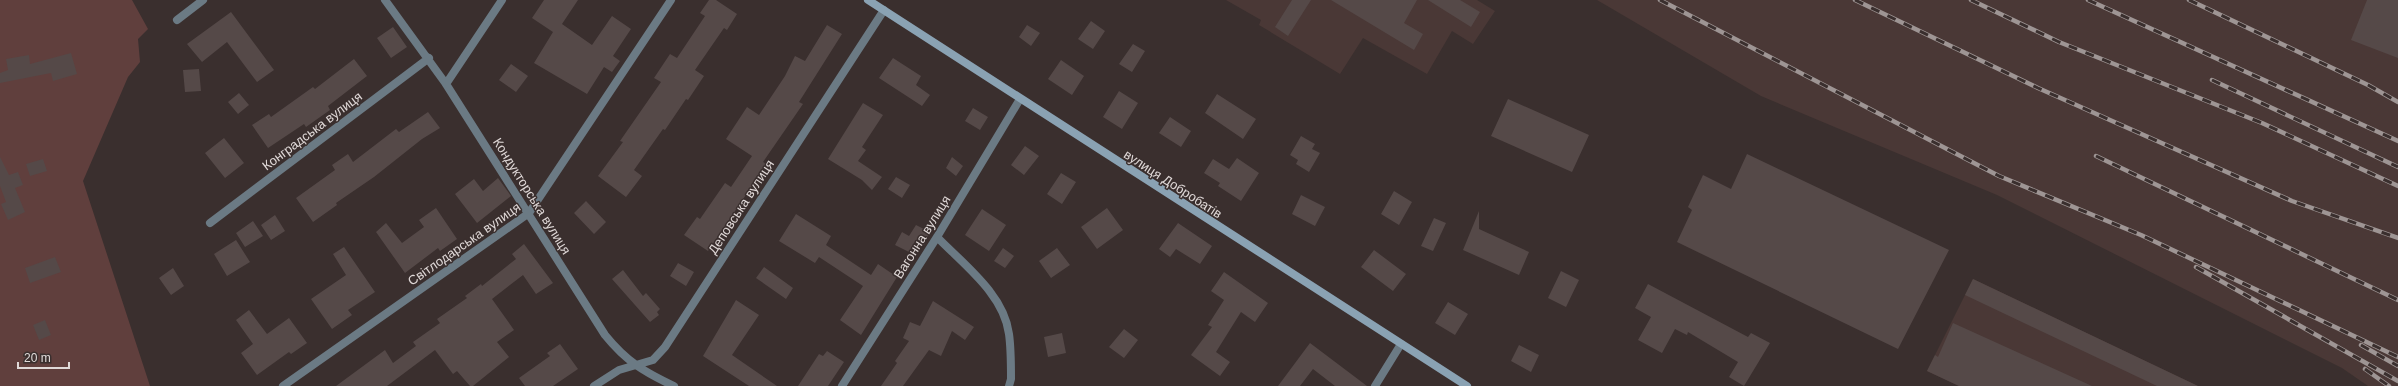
<svg xmlns="http://www.w3.org/2000/svg" width="2398" height="386" font-family="Helvetica,sans-serif">
	<style>
		.built { fill: #4a3836 }
		.green { fill: #603f3d }
		.building { fill: #554948 }
		.lines { fill: none; stroke-linecap: round; stroke-linejoin: round }
		.street { stroke: #6b7a84; stroke-width: 8 }
		.secondary { stroke: #8aa2b3; stroke-width: 8 }
		.rail-casing { stroke: #9e9594; stroke-width: 4.5 }
		.rail { stroke: #3a2f2e; stroke-width: 3; stroke-dasharray: 9; stroke-linecap: butt }
		.labels { text-anchor: middle; dominant-baseline: central; stroke-width: 3; stroke-linejoin: round; paint-order: stroke }
		.street-label { font-size: 13px; fill: #e0d9d8; stroke: #3a2f2e }
	</style>
	<rect width="100%" height="100%" fill="#3a2f2e"/>
	<path class="built" d="M1226,0H1477L1495,11L1473,44L1452,31L1427,74L1363,38L1340,74L1259,25L1261,20Z
		M1597,0H2398V386H2368L2342,368L1997,195L1761,96Z
		M1973,279L2198,386H1959L1927,371Z"/>
	<path class="green" d="M0,0H132L148,29L138,39L140,62L128,77L83,181L150,386H0Z"/>
	<path class="building" d="M544,0H578L562,24L592,45L612,16L631,29L613,56L620,61L612,72L604,67L587,94L534,63L553,32L532,18Z
		M709,0H716L737,14L727,30L724,28L695,70L704,76L688,100L686,99L665,130L663,129L634,170L642,176L626,197L598,176L623,142L620,141L661,82L654,78L670,54L677,58L705,16L700,13Z
		M1292,0H1311L1288,36L1275,27Z
		M1331,0H1417L1404,23L1423,34L1414,50Z
		M1428,0H1460L1480,12L1471,27Z
		M2367,0H2398V58L2351,40Z
		M231,12L274,70L257,82L227,42L202,62L187,44Z
		M1091,21L1105,31L1093,49L1078,39Z
		M827,25L842,34L799,102L803,104L763,162L770,166L761,179L758,177L708,251L684,235L697,217L700,219L725,183L731,187L752,156L726,139L747,107L759,115L785,76L795,56L805,61Z
		M1027,25L1040,33L1031,46L1019,37Z
		M393,27L407,47L391,58L377,38Z
		M1133,44L1145,51L1132,72L1119,64Z
		M71,53L77,74L53,81L51,73L0,83V73L8,70L6,59L29,55L30,64Z
		M893,58L921,76L916,85L930,95L922,106L879,78Z
		M354,59L367,76L328,106L330,110L306,127L304,124L268,148L252,125L269,114L271,117L313,87L315,89Z
		M1061,60L1084,76L1072,95L1048,79Z
		M511,64L528,76L516,92L499,80Z
		M199,69L201,91L185,92L183,70Z
		M1119,91L1138,103L1122,129L1103,117Z
		M239,93L249,105L238,114L228,102Z
		M1217,94L1256,119L1243,139L1205,113Z
		M1508,99L1589,135L1572,172L1491,136Z
		M863,103L883,115L862,147L866,150L858,161L882,177L872,190L862,180L828,159Z
		M973,108L988,117L980,130L965,121Z
		M428,112L440,128L422,139L374,177L336,203L337,205L313,222L296,198L335,170L332,165L348,154L353,162L396,129L399,132Z
		M1170,117L1191,131L1181,147L1159,133Z
		M1301,136L1315,144L1312,149L1320,153L1309,172L1296,164L1298,160L1290,155Z
		M224,138L244,163L225,178L205,153Z
		M1025,146L1039,156L1024,175L1011,165Z
		M1747,154L1949,250L1898,349L1677,242L1692,210L1688,207L1703,175L1731,189Z
		M0,157L9,175L18,172L23,185L15,188L25,212L8,220L1,204L6,202L0,186Z
		M952,157L963,166L956,176L946,168Z
		M1237,158L1259,173L1241,201L1218,186L1220,183L1204,173L1213,159L1229,169Z
		M43,159L47,171L30,176L26,164Z
		M1061,173L1076,182L1062,204L1047,194Z
		M896,177L910,185L902,198L888,189Z
		M498,178L511,196L477,223L455,194L474,179L483,191Z
		M1394,191L1412,202L1399,225L1381,214Z
		M1301,195L1325,207L1315,226L1292,214Z
		M586,201L606,222L594,234L574,213Z
		M436,208L457,239L440,251L438,248L405,273L376,232L386,223L402,243L424,227L419,220Z
		M1107,208L1123,230L1097,249L1081,227Z
		M982,209L1006,225L989,251L965,235Z
		M1479,211V229L1529,252L1519,275L1463,250Z
		M796,214L831,236L826,245L871,275L878,264L897,277L861,335L840,320L863,286L819,257L815,263L779,241Z
		M275,215L285,231L271,240L261,225Z
		M1434,218L1446,223L1433,251L1421,246Z
		M253,221L263,236L245,247L236,233Z
		M1178,223L1212,246L1200,264L1176,249L1170,257L1159,249Z
		M916,225L930,232L924,245L916,240L909,252L895,245L902,232L909,236Z
		M236,240L250,262L227,276L214,254Z
		M524,244L553,283L536,294L523,275L492,299L514,330L497,342L509,357L473,386H470L457,371L453,374L435,350L387,386H336L385,350L393,363L416,346L413,342L440,323L437,319L467,298L465,296L481,284L482,286L516,259L512,254Z
		M344,247L375,292L348,310L352,315L332,329L311,299L346,275L333,254Z
		M1003,248L1014,256L1005,268L994,261Z
		M1057,248L1070,265L1051,278L1039,261Z
		M1374,250L1406,274L1393,291L1361,267Z
		M55,257L61,272L30,283L25,268Z
		M678,263L694,272L686,286L670,276Z
		M764,267L793,288L786,299L756,278Z
		M173,268L184,286L171,295L159,278Z
		M623,270L643,296L646,293L660,309L657,312L659,315L650,322L612,279Z
		M1561,271L1579,280L1566,307L1548,298Z
		M1224,272L1268,303L1255,322L1241,312L1216,352L1230,362L1220,376L1191,355L1212,327L1208,325L1224,300L1211,291Z
		M1973,279L2198,386H2157L1965,295Z
		M1648,284L1748,337L1751,333L1770,343L1744,386L1729,377L1738,362L1688,332L1687,335L1675,329L1662,353L1638,340L1651,317L1635,308Z
		M736,300L759,315L732,355L777,386H749L703,356Z
		M933,301L974,327L965,340L952,331L941,356L929,350L903,386H881L897,363L895,361L909,341L903,338L910,322L920,326Z
		M1448,302L1468,314L1455,335L1435,323Z
		M249,310L267,334L289,318L307,343L291,354L289,352L257,375L241,353L253,344L236,320Z
		M45,320L51,335L39,340L33,325Z
		M1953,323L2092,386H1959L1927,371L1935,355L1938,357Z
		M1124,329L1138,340L1124,358L1109,347Z
		M1062,333L1066,353L1048,357L1044,337Z
		M1310,343L1367,386H1335L1313,369L1300,386H1278Z
		M560,344L578,369L553,386H525L519,378L550,356L547,353Z
		M1519,345L1539,355L1531,372L1511,361Z
		M827,351L844,362L828,386H798L819,354L823,356Z"/>
	<g class="lines">
		<path class="street" d="M385,0L446,84L605,335C626,361 644,372 674,386
			M177,20L203,0
			M446,84L502,0
			M210,223L429,58
			M937,237C963,264 1004,294 1009,334C1011,348 1011,364 1011,379L1009,386
			M283,386L529,213L671,0
			M594,386L619,370L653,360L665,347L884,10
			M842,386L937,237L1020,99
			M1375,386L1401,344"/>
		<path class="secondary" d="M868,0L1467,386"/>
		<defs>
			<path id="rail" d="M1660,0L1999,176L2141,235L2398,357
				M1855,0L2038,88L2292,201L2398,238
				M1971,0L2059,42L2262,123L2398,186
				M2088,0L2398,141
				M2189,0L2368,85L2398,102
				M2212,80L2398,167
				M2096,156L2398,300
				M2196,267L2398,381
				M2361,345L2398,366
				M2365,369L2389,386"/>
		</defs>
		<use href="#rail" class="rail-casing"/>
		<use href="#rail" class="rail"/>
	</g>
	<g class="labels">
		<g class="street-label">
			<text transform="translate(312 131) rotate(-37)">Конградська вулиця</text>
			<text transform="translate(1173 184) rotate(33)">вулиця Добробатів</text>
			<text transform="translate(532 196) rotate(58)">Кондукторська вулиця</text>
			<text transform="translate(741 207) rotate(-57)">Деповська вулиця</text>
			<text transform="translate(922 237) rotate(-58)">Вагонна вулиця</text>
			<text transform="translate(464 244) rotate(-35)">Світлодарська вулиця</text>
		</g>
	</g>
	<path d="M18 362v6h51v-6" fill="none" stroke="#e0d9d8" stroke-width="2"/>
	<text x="24" y="362" font-size="12" fill="#e0d9d8" stroke="#3a2f2e" stroke-width="3" paint-order="stroke">20 m</text>
</svg>
